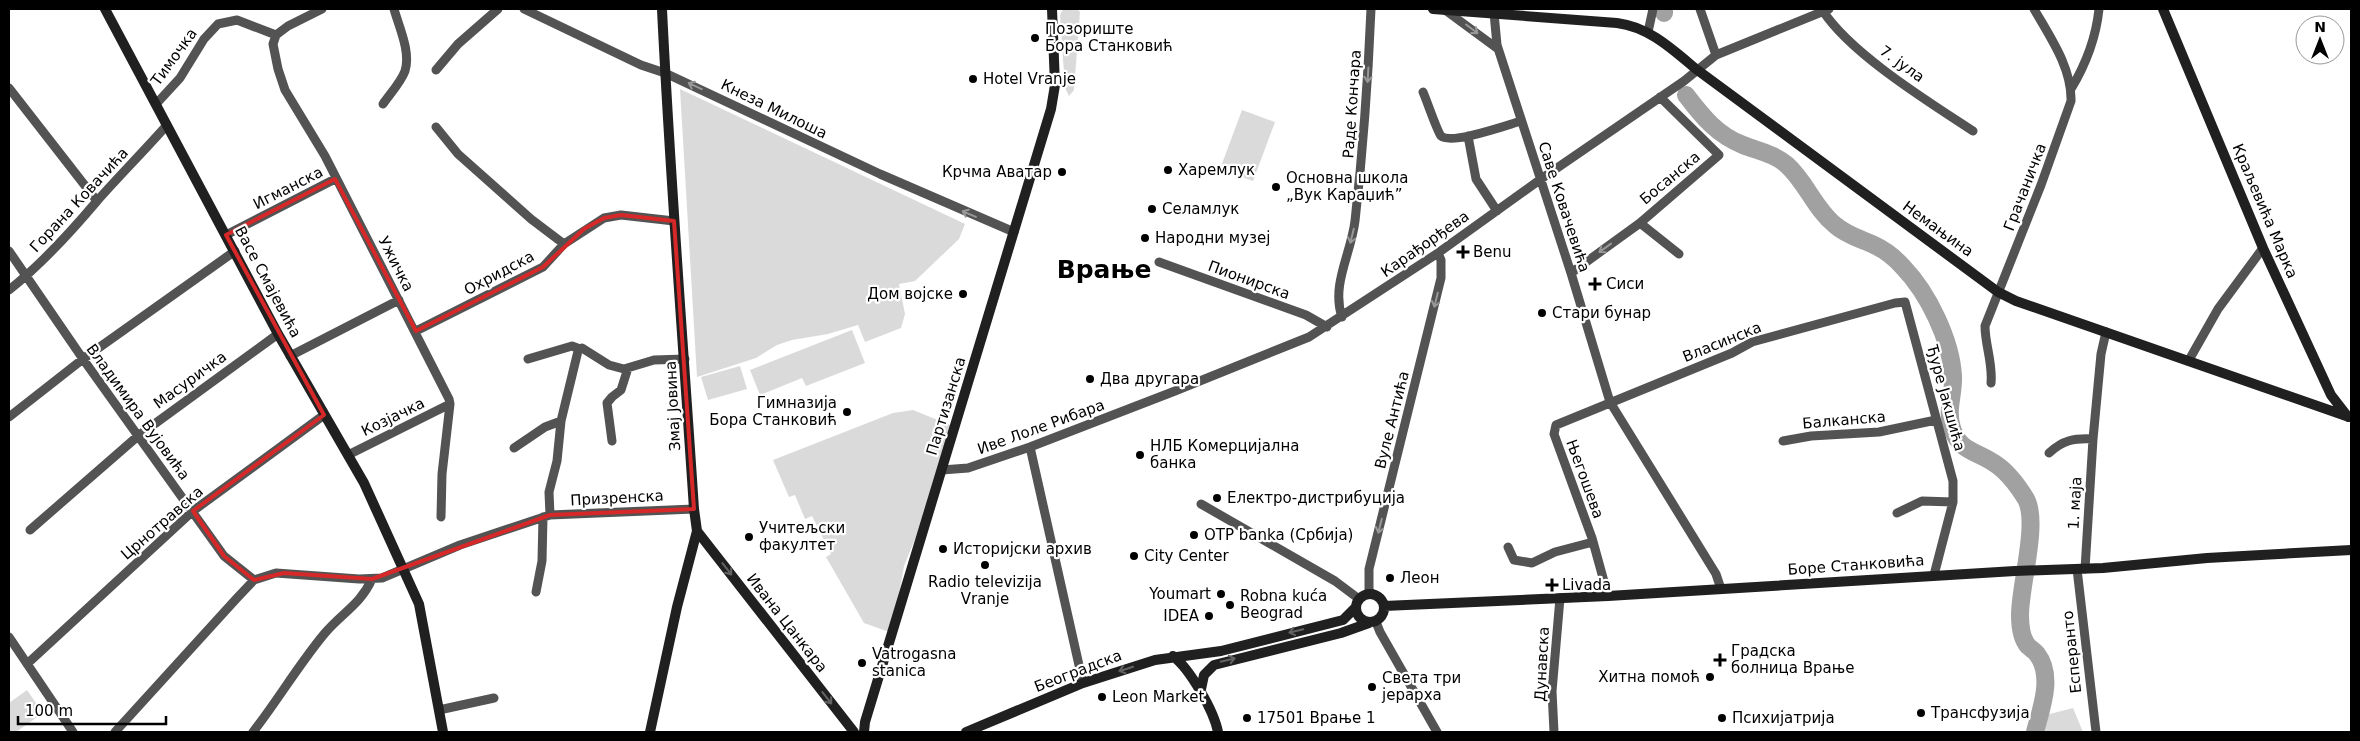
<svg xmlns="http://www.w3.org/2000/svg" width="2360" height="741" font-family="'DejaVu Sans',sans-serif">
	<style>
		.green { fill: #dadada }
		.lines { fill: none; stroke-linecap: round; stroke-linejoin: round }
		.river { stroke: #a1a1a1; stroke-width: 18 }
		.street { stroke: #535353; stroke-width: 9 }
		.secondary { stroke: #202020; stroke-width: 10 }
		.oneway { stroke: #989898 }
		.oneway2 { stroke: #636363 }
		.marked { fill: none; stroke: #d62828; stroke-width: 4; stroke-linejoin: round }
		.poi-dot { fill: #000; stroke: #fff; stroke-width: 2 }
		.labels { text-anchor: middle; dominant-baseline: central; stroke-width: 4.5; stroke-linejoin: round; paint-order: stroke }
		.poi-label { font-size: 15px; fill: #000; stroke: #fff; text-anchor: start }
		.street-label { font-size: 15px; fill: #000; stroke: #fff }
		.town-label { font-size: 25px; font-weight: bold; fill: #000; stroke: #fff }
	</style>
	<rect width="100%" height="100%" fill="#fff"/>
	<path class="green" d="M1063,9H1077L1080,12L1074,90L1069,96L1065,88L1060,15Z
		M680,89L965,224L959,239L915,281L899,284L905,314L901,328L865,342L858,325L828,334L792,340L777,345L756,358L697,377Z
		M1242,110L1275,122L1253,181L1220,169Z
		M852,330L865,363L806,386L802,378L760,395L750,370Z
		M740,366L747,389L708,400L701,377Z
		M913,410L955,427L937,485L904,566L892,633L864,623L826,557L831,554L812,516L805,519L795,495L789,497L773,460L893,413Z
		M27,690L43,713L16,732H9V703Z
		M2073,708L2083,732H2042L2046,715Z"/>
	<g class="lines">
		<path class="river" d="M1664,13V9
			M1686,95C1702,116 1717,135 1743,145C1758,151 1775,154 1787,165C1806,182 1815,209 1835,225C1846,235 1861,239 1874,245C1885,250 1895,258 1903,267C1928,293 1951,340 1953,376C1954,394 1946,410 1952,428C1959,451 1976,451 1994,463C2007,471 2018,486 2026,499C2039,523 2020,585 2020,615C2020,625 2021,638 2028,646C2031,649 2035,651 2037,654C2054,676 2041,709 2035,732"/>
		<path class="street" d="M322,9L288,26L276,35L273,44L278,69L285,90L325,156L449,399L450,404L442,474L441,517
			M524,9L641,65L665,73L880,174L1014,232
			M1700,9L1716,55
			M1445,10L1498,49
			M1823,11C1851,54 1929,102 1973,131
			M1494,13L1497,45L1571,273L1610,402L1716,574L1721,589
			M1648,32L1653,9
			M436,70L458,44L498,9
			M9,88L97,201
			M2071,89C2086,64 2096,38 2099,9
			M1423,92C1427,101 1437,131 1441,136C1451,145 1507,125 1521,121
			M157,103L180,78L204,39L218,24L237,20L276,35
			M383,104C390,94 401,82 405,71C411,52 399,27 394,9
			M436,127L458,154L531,219L564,244
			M1468,136L1476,179L1497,211
			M1640,223L1679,254
			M226,235L335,179
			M9,251L83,359L224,556L254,580
			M1159,262L1306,315L1327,327
			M1571,273L1640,223L1719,155L1660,97
			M9,290C42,264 70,233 97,201C120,175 144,151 167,125
			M1342,317C1331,285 1351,254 1355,221C1363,150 1368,80 1371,9
			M416,331L543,267L564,244L604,218L621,215L674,221
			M290,356L399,300
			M528,359L572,346L580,349
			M2189,360L2218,309L2263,248
			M1991,383C1993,363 1985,345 1985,326L2041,185L2071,101C2072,68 2050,37 2034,9
			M9,417L83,359L235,251
			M612,441L607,403L612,397L621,390L628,368
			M1783,441L1811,436L1879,432L1936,420
			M1030,447L1083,683
			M514,448L545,427L561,421
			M2049,453C2063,440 2074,438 2093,439
			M348,455L450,404
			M942,470L968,468L1030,447L1175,391L1309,337L1438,253L1541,179L1684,81L1716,55L1829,9
			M1201,504L1335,581L1359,599
			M1897,513L1922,501L1953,502
			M550,515L549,492L557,461L561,421L578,351L582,348L609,365L624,369L654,360L685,359
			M30,530L138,436L278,334
			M1508,547L1514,560L1532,563L1555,552L1593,542
			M2077,569L2096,732
			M2085,569L2093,439L2101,354L2106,332
			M536,592L542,561L543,517
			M1369,594V569L1441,278V260L1438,253
			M1608,596L1592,538L1554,434L1556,425L1732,353L1752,342L1895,303L1905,302L1953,481V502L1934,575
			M1376,622L1380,632L1437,732
			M9,637L73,732
			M27,664L193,511L324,415
			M439,710L494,698
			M115,732L237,598L254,580L276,573L359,579L382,578L460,545L550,515L694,509
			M253,732C278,700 299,664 325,633C343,612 360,605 372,579
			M1554,732L1552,691L1560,598"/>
		<path class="secondary" d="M105,9L278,334L364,483L419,604L443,732
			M1433,9L1617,23C1649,27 1672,49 1696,69L1998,292L2016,301L2349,417
			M2163,9L2263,248L2331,395L2348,417
			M697,531L854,732
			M1356 608a14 14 0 1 1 28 0a14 14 0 1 1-28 0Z
			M1384,606L1608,596L2015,571L2103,568L2207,558L2351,550
			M1173,656C1190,669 1214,711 1218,732
			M1200,694L1204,675L1214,665L1341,633L1369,623
			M650,732L677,607L697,531L694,509C683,342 670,176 662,9
			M864,732L865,722L1051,109L1055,85L1052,9
			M966,732L1083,683L1155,660L1221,651L1343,620L1356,607"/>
	</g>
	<defs><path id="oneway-shaft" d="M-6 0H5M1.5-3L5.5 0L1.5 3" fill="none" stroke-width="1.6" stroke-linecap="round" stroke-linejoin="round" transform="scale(1.25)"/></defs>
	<g class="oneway">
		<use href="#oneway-shaft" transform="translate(1472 29) rotate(37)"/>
		<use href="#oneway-shaft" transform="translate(1368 75) rotate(93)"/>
		<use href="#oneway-shaft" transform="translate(695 86) rotate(-155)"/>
		<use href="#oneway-shaft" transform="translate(969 214) rotate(-157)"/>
		<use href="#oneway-shaft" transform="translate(1352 236) rotate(104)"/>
		<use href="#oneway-shaft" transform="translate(1605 248) rotate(144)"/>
		<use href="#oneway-shaft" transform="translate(1436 300) rotate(104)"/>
		<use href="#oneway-shaft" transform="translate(1380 526) rotate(104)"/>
	</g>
	<g class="oneway2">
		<use href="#oneway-shaft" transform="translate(727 569) rotate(52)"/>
		<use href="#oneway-shaft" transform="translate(1296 631) rotate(166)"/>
		<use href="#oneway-shaft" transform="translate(1228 660) rotate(-14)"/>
		<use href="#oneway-shaft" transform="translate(1126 669) rotate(162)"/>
		<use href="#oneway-shaft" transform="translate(827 698) rotate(52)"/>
	</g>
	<path class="marked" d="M335,179L416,331L543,267L584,229L604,218L621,215L674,221L694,509L550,515L372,579L284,573L254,580L224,556L193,511L324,415L226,235Z"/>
	<g class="poi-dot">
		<circle cx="1035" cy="38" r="5"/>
		<circle cx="973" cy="79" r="5"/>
		<circle cx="1168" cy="170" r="5"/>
		<circle cx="1062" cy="172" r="5"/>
		<circle cx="1276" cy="187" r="5"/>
		<circle cx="1152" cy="209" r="5"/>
		<circle cx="1145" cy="238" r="5"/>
		<path d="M1460.5 244.5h5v5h5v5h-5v5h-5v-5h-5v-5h5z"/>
		<path d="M1592.5 276.5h5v5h5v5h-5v5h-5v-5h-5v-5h5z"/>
		<circle cx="963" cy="294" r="5"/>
		<circle cx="1542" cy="313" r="5"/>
		<circle cx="1090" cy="379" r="5"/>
		<circle cx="847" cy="412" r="5"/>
		<circle cx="1140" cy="455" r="5"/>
		<circle cx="1217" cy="498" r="5"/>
		<circle cx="1194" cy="535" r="5"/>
		<circle cx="749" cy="537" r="5"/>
		<circle cx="943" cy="549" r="5"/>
		<circle cx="1134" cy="556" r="5"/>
		<circle cx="985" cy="565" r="5"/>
		<circle cx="1390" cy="578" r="5"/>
		<path d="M1549.5 577.5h5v5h5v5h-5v5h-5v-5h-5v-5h5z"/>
		<circle cx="1221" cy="594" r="5"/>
		<circle cx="1230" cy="605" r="5"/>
		<circle cx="1209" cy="616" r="5"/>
		<path d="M1717.5 652.5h5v5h5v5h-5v5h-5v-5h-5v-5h5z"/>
		<circle cx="862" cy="663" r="5"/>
		<circle cx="1710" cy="677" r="5"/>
		<circle cx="1372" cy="687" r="5"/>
		<circle cx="1102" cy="697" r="5"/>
		<circle cx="1921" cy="713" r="5"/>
		<circle cx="1247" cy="718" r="5"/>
		<circle cx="1722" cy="718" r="5"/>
	</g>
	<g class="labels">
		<g class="poi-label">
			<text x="1045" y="29">Позориште<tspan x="1045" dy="17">Бора Станковић</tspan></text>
			<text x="983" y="79">Hotel Vranje</text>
			<text x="1178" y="170">Харемлук</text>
			<text x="1052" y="172" text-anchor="end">Крчма Аватар</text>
			<text x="1286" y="178">Основна школа<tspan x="1286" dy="17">„Вук Караџић”</tspan></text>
			<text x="1162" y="209">Селамлук</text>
			<text x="1155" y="238">Народни музеј</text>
			<text x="1473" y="252">Benu</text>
			<text x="1606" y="284">Сиси</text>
			<text x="953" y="294" text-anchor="end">Дом војске</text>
			<text x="1552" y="313">Стари бунар</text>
			<text x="1100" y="379">Два другара</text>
			<text x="837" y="403" text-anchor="end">Гимназија<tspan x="837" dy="17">Бора Станковић</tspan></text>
			<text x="1150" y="446">НЛБ Комерцијална<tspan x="1150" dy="17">банка</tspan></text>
			<text x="1227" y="498">Електро-дистрибуција</text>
			<text x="759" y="528">Учитељски<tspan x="759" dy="17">факултет</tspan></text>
			<text x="1204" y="535">OTP banka (Србија)</text>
			<text x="953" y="549">Историјски архив</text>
			<text x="1144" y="556">City Center</text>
			<text x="1400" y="578">Леон</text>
			<text x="985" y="582" text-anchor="middle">Radio televizija<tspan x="985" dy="17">Vranje</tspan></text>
			<text x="1562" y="585">Livada</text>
			<text x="1211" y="594" text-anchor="end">Youmart</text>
			<text x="1240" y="596">Robna kuća<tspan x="1240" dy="17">Beograd</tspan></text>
			<text x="1199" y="616" text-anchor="end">IDEA</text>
			<text x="1731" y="651">Градска<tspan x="1731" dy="17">болница Врање</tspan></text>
			<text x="872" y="654">Vatrogasna<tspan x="872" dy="17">stanica</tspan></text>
			<text x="1700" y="677" text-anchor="end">Хитна помоћ</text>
			<text x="1382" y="678">Света три<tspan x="1382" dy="17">јерарха</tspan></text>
			<text x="1112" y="697">Leon Market</text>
			<text x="1931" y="713">Трансфузија</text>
			<text x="1257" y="718">17501 Врање 1</text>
			<text x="1732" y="718">Психијатрија</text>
		</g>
		<g class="street-label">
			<text transform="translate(174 57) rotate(-54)">Тимочка</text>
			<text transform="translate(1902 64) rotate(36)">7. јула</text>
			<text transform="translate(1352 104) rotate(-86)">Раде Кончара</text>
			<text transform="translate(774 109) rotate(26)">Кнеза Милоша</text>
			<text transform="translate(1670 178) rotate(-40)">Босанска</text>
			<text transform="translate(2025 187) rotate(-69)">Грачаничка</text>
			<text transform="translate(288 188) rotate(-27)">Игманска</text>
			<text transform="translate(79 200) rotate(-47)">Горана Ковачића</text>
			<text transform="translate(1564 207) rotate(72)">Саве Ковачевића</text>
			<text transform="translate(2265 211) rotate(67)">Краљевића Марка</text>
			<text transform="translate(1938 229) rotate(36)">Немањина</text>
			<text transform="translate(1425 244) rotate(-35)">Карађорђева</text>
			<text transform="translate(396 264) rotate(63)">Ужичка</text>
			<text transform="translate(499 273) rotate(-28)">Охридска</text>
			<text transform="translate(1249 280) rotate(20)">Пионирска</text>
			<text transform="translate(268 282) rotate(62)">Васе Смајевића</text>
			<text transform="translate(1722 342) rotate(-22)">Власинска</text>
			<text transform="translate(190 380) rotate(-36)">Масуричка</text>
			<text transform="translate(1946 398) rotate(75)">Ђуре Јакшића</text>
			<text transform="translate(673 406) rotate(-93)">Змај Јовина</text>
			<text transform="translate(946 406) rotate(-73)">Партизанска</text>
			<text transform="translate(138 412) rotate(54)">Владимира Вујовића</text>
			<text transform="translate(393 417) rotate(-26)">Козјачка</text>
			<text transform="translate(1392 420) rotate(-76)">Вуле Антића</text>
			<text transform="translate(1844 420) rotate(-5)">Балканска</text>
			<text transform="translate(1041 427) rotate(-20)">Иве Лоле Рибара</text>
			<text transform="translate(1585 479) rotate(70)">Његошева</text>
			<text transform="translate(617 498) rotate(-3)">Призренска</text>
			<text transform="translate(2075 503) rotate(-87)">1. маја</text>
			<text transform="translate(162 523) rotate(-41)">Црнотравска</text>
			<text transform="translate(1856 565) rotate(-4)">Боре Станковића</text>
			<text transform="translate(787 623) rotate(52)">Ивана Цанкара</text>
			<text transform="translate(2072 652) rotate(-96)">Есперанто</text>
			<text transform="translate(1542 664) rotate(-87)">Дунавска</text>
			<text transform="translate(1078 671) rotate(-21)">Београдска</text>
		</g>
		<g class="town-label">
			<text x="1104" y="269">Врање</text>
		</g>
	</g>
	<rect width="2360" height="741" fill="none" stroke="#000000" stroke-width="20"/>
	<g transform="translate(2320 40)"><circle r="24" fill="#ffffff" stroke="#999999"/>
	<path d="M0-4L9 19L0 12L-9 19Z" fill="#000000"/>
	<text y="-8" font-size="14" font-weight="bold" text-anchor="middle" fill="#000000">N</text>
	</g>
	<path d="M18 716v8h148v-8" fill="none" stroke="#000000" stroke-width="2.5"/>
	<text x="25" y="716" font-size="15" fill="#000000" stroke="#ffffff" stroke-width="4" paint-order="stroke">100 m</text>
</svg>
